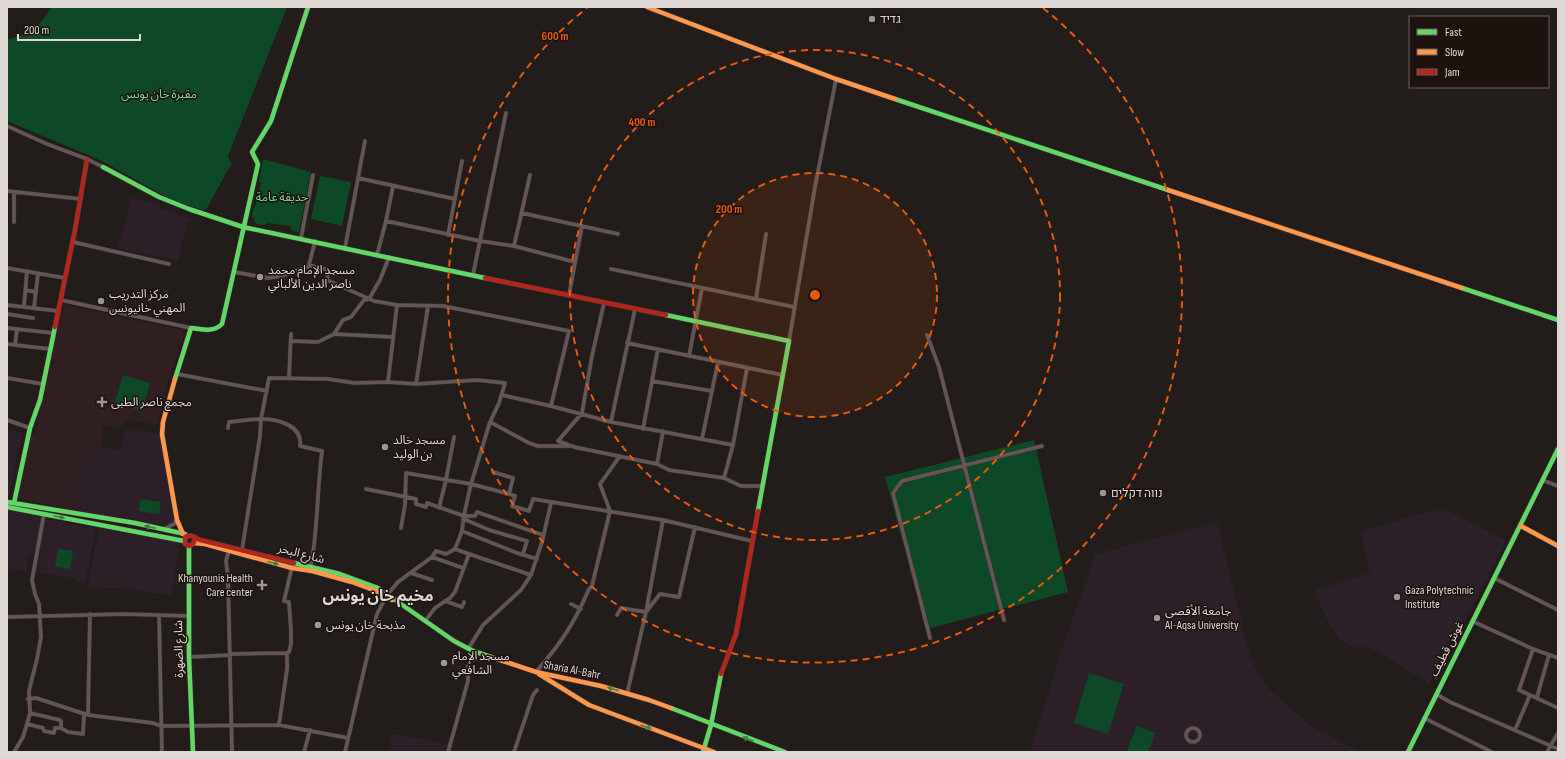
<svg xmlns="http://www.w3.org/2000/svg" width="1565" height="759" font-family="'Sofia Sans Condensed','Noto Sans Arabic',Heebo,sans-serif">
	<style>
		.education { fill: #2d1f28 }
		.medical { fill: #301f21 }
		.green { fill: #0d4926 }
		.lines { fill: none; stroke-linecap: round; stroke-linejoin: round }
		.street-casing { stroke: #3c3735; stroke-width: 4.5 }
		.fast-casing { stroke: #3c3735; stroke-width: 5.5 }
		.slow-casing { stroke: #3c3735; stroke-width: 5.5 }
		.jam-casing { stroke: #3c3735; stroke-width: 5.5 }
		.street { stroke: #665556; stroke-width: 3.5 }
		.fast { stroke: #63d668; stroke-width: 4.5 }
		.slow { stroke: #ff974d; stroke-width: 4.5 }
		.jam { stroke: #b3261e; stroke-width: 4.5 }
		.oneway { fill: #447e40 }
		.ring { fill: none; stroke: #e8590c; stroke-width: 2; stroke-dasharray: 7 5 }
		.poi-dot { fill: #9d9693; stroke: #1d120e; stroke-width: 1.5 }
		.labels { text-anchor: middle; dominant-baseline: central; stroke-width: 3; stroke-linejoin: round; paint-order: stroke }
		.poi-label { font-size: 12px; fill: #dfd7d4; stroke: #1d120e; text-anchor: start }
		.park-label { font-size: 12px; fill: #79db97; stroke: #1d120e }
		.street-label { font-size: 12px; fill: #dfd7d4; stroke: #1d120e }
		.district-label { font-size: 16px; font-weight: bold; fill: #dfd7d4; stroke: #1d120e }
		.centre { fill: #e8590c; stroke: #1d120e; stroke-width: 2 }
		.ring-label { font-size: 12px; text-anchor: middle; font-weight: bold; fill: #e8590c; stroke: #1d120e; stroke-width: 3; stroke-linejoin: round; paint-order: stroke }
	</style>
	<rect width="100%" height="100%" fill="#221c1a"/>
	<path class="education" d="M131,198L160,204V208L190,218L184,238L182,239L178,260L118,249Z
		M126,428L161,435L175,527L72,510L86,443L121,450Z
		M7,430L23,432L9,496L7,495Z
		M7,507L43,515L36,550L29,555L26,572L7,568Z
		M1441,508L1451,512L1507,541L1455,640H1449L1429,683L1380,653L1364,646L1356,648L1340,640L1325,616L1314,590L1370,573L1361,531Z
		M45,519L96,528L85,583L76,581V578L34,572Z
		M1217,522L1250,657L1258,674L1270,690L1311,726L1361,752H1030L1062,648L1096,554Z
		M99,527L179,542L180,545L175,569L172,596L130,589L88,587Z
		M392,734L443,743L450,745L448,752H387Z"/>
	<path class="medical" d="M62,304L182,330L184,334L167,386L158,425L126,419L123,428L103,425L102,446L86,443L72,510L13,497L26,432L35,434Z"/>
	<path class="green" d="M52,7H287L228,156L232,165L230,166L207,208L203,210L174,201L100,160L7,121V40L34,31Z
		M263,159L311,172L299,232L292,231L290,226L268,223L264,225L256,224L252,216L253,209L255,207L261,183L259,181Z
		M320,176L351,182L342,226L311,219Z
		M123,375L150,383L142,411L115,403Z
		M1034,440L1068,592L927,629L885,477Z
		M140,499L161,502L159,514L139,511Z
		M58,549L73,551L70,569L55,567Z
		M1089,673L1124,684L1108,734L1074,723Z
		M1137,726L1155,733L1148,752H1126Z"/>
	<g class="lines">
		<defs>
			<path id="street" d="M7,126L47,144L87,159L103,167
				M358,178L455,199
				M7,191L81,199
				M522,213L618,234
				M386,221L480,241L514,246L575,262
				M14,222V192
				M448,235L462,161
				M301,238L313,175
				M73,242L169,264
				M514,246L530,175
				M345,248L365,141
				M377,255L386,221L393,186
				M309,265L315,241
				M7,268L65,278
				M611,269L794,307
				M234,272L268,278L281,276L308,267L309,265L328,270L327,280L374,301L397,305L443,306L569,331L551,406
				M473,275L506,113
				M25,290L36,292
				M569,295L582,226
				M756,299L766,234
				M61,300L191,328
				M7,305L58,311
				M24,307L27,271
				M34,308L38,273
				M7,314L33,318
				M7,328L53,333
				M334,334L393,337
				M927,335L939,367L1004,620
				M291,341L318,342L334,334L343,320L351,317L364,300L369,299L380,280L389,257
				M789,341L815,187L836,79
				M627,343L783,375
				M7,344L50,349
				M15,345L17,329
				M689,356L702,288
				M177,374L267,391
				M289,377L291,334
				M7,378L43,384
				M652,381L712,391
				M388,382L397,305
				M416,384L428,306
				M502,395L551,406L611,422L733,445
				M7,420L30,428
				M490,422L529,443L538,446H572L574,447L657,464L669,470L724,478L741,486H762
				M611,422L635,309
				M228,428L229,422C240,421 251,419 261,419C277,419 303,425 300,446L322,451C317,490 318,528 311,566
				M643,429L658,349
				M702,439L718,362
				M569,445L558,441L582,413L592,356L604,303
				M657,464L663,431
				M493,472L513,478L509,494
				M724,478L733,445L747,368
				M1542,480L1558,486
				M366,489L416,499V504L426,507L427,503L464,516H475L477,512L543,535
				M439,508L446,480L454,437
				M464,519L489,530L527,541L523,554
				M401,528L405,505L406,473L471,484L509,494L515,496L512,506L529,511L533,499L663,520L752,541
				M164,529L174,524L177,520
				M462,531L517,553L537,559
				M229,550L226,561L228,577L232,752
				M242,550L260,436L261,419L269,378L328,379L355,383L388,382L416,384L477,380L505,383L499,403L490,422L471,484L464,515L462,531L455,549L446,554L436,551L432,557L398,582L387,595L377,614L345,752
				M469,554L531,575
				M432,557L463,568
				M411,573L432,580
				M1494,578L1558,610
				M445,601L462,607L464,602
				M571,604L581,609
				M159,615L162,752
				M617,615L621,608L646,612L660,594L679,597L695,527
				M7,617L124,614L188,616
				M425,621L435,608L450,598L455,592L469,554L455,549
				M1472,621L1533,649L1558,658
				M930,638L893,493L902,481L1042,446
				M468,649L483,625L521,590L531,575L542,542L551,503
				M1533,649L1519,690L1558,708
				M189,657L230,655L232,654L287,653
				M536,672C561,643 574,624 589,589L592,586L610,511L600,484L620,456
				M627,694L646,612L663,520
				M1436,694L1450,702L1558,749
				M1537,697L1549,655
				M28,699L36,698L88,715L153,723L161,726L279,725L348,738
				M30,713L60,720L61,721V728
				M88,715L90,614
				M1424,718L1492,752
				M27,724L43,728L44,731L54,733L55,728H61L68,732L83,734L84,714
				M279,725L287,669V653L289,652L291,644V631L289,602L284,601L292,567
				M1186 735a7 7 0 1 1 14 0a7 7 0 1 1-14 0Z
				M1515,730L1530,695
				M14,752L23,737L27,724L30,713L29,691L37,659L41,637L39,604L35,594L32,580L44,514
				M304,752L310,730
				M448,752L468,681V667L473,651
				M514,752L533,695L537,690
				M1547,752L1558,733"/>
			<path id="fast" d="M895,99L1168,190
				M103,167L159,197L189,209L243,227L485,278
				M1462,288L1558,320
				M666,315L789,341L758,511
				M175,379L191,328C202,329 213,333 222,324L258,164L252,152L271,121L308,7
				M7,502L135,523L185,534
				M14,503L30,428L40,400L55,327
				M7,507L184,541
				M189,546V657L193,752
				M294,563L340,574L378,588L454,641L473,651L491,657
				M671,708L785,752
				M703,752L711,725L721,674
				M1408,752L1558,449"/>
			<path id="slow" d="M647,7L836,79L895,99
				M1168,190L1462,288
				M175,379L163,422L162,434L177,520L183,534
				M1521,526L1558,546
				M194,543L205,544L292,568L312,571L352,582L376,591L392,600
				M491,657L536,672L601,686L649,700L671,708
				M539,674L589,705L714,752"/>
			<path id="jam" d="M485,278L666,315
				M55,327L75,230L87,159
				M194,537L195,540L193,544L189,546L185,544V537C191,534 195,537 200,540L294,563
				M721,674L736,634L758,511"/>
		</defs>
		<use href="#street" class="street-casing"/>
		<use href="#fast" class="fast-casing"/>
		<use href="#slow" class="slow-casing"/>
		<use href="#jam" class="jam-casing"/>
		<use href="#street" class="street"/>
		<use href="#fast" class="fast"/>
		<use href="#slow" class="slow"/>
		<use href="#jam" class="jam"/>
	</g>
	<defs><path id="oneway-solid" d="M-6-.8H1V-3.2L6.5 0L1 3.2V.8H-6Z"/></defs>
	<g class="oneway">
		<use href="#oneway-solid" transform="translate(59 517) rotate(12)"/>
		<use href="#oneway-solid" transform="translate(150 527) rotate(-168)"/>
		<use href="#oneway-solid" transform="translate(273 563) rotate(15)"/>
		<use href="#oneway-solid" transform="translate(613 689) rotate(-162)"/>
		<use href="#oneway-solid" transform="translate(646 727) rotate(20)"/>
		<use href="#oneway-solid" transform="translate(748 739) rotate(-160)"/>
	</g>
	<circle cx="815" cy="295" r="122" fill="#e8590c" fill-opacity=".12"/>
	<g class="ring">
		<circle cx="815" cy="295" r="122"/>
		<circle cx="815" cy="295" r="245"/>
		<path d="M1043 8A367 367 0 1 1 587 8"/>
	</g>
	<g class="poi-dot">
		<circle cx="872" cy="19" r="4"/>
		<circle cx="260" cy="277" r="4"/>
		<circle cx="101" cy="301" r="4"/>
		<path d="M100 396h4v4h4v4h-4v4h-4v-4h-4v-4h4z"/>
		<circle cx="385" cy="447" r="4"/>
		<circle cx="1103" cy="493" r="4"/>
		<path d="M260 579h4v4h4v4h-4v4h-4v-4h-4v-4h4z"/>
		<circle cx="1397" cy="597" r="4"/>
		<circle cx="1157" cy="618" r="4"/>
		<circle cx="318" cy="625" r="4"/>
		<circle cx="444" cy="663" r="4"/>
	</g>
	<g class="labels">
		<g class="poi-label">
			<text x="880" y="19">גדיד</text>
			<text x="268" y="270">مسجد الإمام محمد<tspan x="268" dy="14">ناصر الدين الألباني</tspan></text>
			<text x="109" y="294">مركز التدريب<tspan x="109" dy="14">المهني خانيونس</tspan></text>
			<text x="111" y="402">مجمع ناصر الطبى</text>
			<text x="393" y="440">مسجد خالد<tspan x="393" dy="14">بن الوليد</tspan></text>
			<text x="1111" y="493">נווה דקלים</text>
			<text x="253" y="578" text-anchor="end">Khanyounis Health<tspan x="253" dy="14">Care center</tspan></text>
			<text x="1405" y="590">Gaza Polytechnic<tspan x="1405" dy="14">Institute</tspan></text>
			<text x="1165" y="611">جامعة الأقصى<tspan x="1165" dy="14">Al-Aqsa University</tspan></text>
			<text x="326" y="625">مذبحة خان يونس</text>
			<text x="452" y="656">مسجد الإمام<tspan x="452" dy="14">الشافعي</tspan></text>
		</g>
		<g class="park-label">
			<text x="159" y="94">مقبرة خان يونس</text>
			<text x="282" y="197">حديقة عامة</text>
		</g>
		<g class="street-label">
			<text transform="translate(301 554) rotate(14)">شارع البحر</text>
			<text transform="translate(179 649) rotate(-91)">شارع الضهرة</text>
			<text transform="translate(1447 649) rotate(-63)">غوش قطيف</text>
			<text transform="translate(572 670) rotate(11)">Sharia Al-Bahr</text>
		</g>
		<g class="district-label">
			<text x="378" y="596">مخيم خان يونس</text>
		</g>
	</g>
	<circle cx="815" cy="295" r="6" class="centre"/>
	<g class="ring-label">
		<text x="555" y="40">600 m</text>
		<text x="642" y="126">400 m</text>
		<text x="729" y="213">200 m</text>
	</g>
	<rect width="1565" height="759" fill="none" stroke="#dfd7d4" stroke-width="16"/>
	<rect x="1409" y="16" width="140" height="72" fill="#1d120e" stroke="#6b615d"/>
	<rect x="1417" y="29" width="20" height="6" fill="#63d668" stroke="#6b615d"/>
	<text x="1445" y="36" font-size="12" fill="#dfd7d4">Fast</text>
	<rect x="1417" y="49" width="20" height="6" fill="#ff974d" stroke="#6b615d"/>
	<text x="1445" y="56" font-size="12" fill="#dfd7d4">Slow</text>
	<rect x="1417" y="69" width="20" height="6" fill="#b3261e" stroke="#6b615d"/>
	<text x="1445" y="76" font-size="12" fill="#dfd7d4">Jam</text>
	<path d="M18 34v6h122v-6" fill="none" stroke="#dfd7d4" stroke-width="2"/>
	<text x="24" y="34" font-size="12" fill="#dfd7d4" stroke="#1d120e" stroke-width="3" paint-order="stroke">200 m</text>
</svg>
